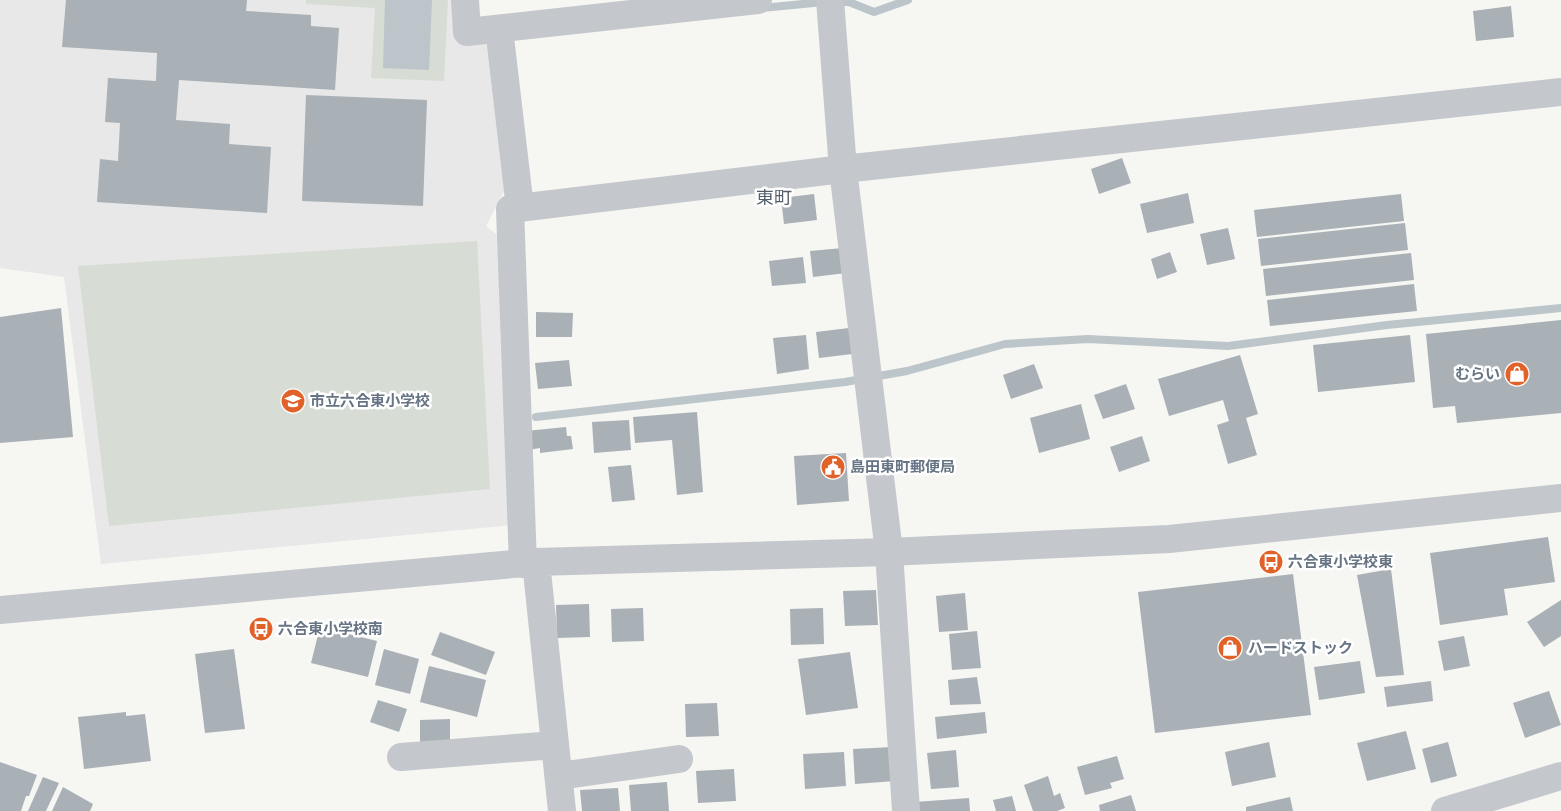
<svg xmlns="http://www.w3.org/2000/svg" width="1561" height="811" font-family="'Roboto Condensed','Noto Sans JP',sans-serif">
	<style>
		.built { fill: #e7e8e7 }
		.green { fill: #d7ddd4 }
		.water { fill: #bbc5ca }
		.lines { fill: none; stroke-linecap: round; stroke-linejoin: round }
		.stream { stroke: #bbc5ca; stroke-width: 8 }
		.building { fill: #a9b0b6 }
		.minor { stroke: #c4c7cb; stroke-width: 28 }
		.labels { text-anchor: middle; dominant-baseline: central; stroke-width: 5; stroke-linejoin: round; paint-order: stroke }
		.poi-label { font-size: 15px; font-weight: bold; fill: #667484; stroke: #fff; text-anchor: start }
		.quarter-label { font-size: 18px; fill: #545e69; stroke: #fff }
	</style>
	<rect width="100%" height="100%" fill="#f6f6f3"/>
	<path class="built" d="M0,0H459L486,41L504,191L486,226L497,235L513,525L101,564L64,277L0,268Z"/>
	<path class="green" d="M306,0H448L444,81L371,78L375,8L306,4Z
		M477,241L490,489L109,526L78,266Z"/>
	<path class="water" d="M385,0H432L429,70L383,68Z"/>
	<g class="lines">
		<path class="stream" d="M836,2H849L874,12L908,0
			M761,8L824,2
			M536,417L845,382L907,371L1005,344L1088,339L1228,346L1387,325L1561,308"/>
	</g>
	<path class="building" d="M66,0H247L246,11L311,15V26L339,28L335,90L179,80L176,120L230,124L229,144L271,147L267,213L97,202L100,159L118,161L120,123L105,122L108,78L156,81L157,53L62,47Z
		M1511,6L1514,37L1476,41L1473,11Z
		M306,95L427,100L423,206L302,201Z
		M1122,158L1131,183L1099,194L1091,169Z
		M1188,193L1194,223L1147,233L1140,204Z
		M814,194L817,220L784,224L781,198Z
		M1401,194L1404,221L1257,237L1254,210Z
		M1405,223L1408,250L1261,266L1258,239Z
		M1228,228L1235,259L1207,265L1200,234Z
		M843,248L846,273L813,277L810,251Z
		M1170,252L1177,272L1157,279L1151,259Z
		M1411,253L1414,280L1266,296L1263,269Z
		M803,257L806,283L772,286L769,261Z
		M1414,284L1417,311L1270,326L1267,300Z
		M61,308L73,437L0,443V317Z
		M536,312L573,313L572,337H536Z
		M1561,320V413L1457,423L1455,406L1433,408L1426,334Z
		M849,328L852,354L819,358L816,332Z
		M806,335L809,369L777,374L773,338Z
		M1410,335L1415,382L1318,392L1313,345Z
		M1240,355L1258,414L1246,418L1257,455L1228,464L1217,425L1229,421L1223,400L1169,416L1158,379Z
		M569,360L572,386L538,389L535,363Z
		M1034,364L1043,388L1011,399L1003,375Z
		M1126,384L1135,409L1103,419L1094,395Z
		M1081,404L1090,439L1039,453L1030,418Z
		M697,412L703,492L677,495L672,440L635,443L633,417Z
		M629,420L631,450L594,453L592,422Z
		M566,427L567,436H571L573,449L540,453V448L528,450L526,431Z
		M1142,436L1150,461L1119,472L1110,447Z
		M846,453L849,501L797,505L794,456Z
		M631,465L635,500L612,502L608,467Z
		M1548,537L1555,582L1504,589L1508,615L1440,625L1430,553Z
		M1391,569L1404,675L1376,677L1357,575Z
		M1293,574L1311,715L1155,733L1138,592Z
		M876,590L878,625L845,626L843,591Z
		M965,593L968,630L939,632L936,596Z
		M1561,600V636L1544,647L1527,622Z
		M589,604L590,637L557,638L556,605Z
		M643,608L644,641L612,642L611,609Z
		M823,608L824,644L791,645L790,609Z
		M320,627L377,641L368,677L311,663Z
		M977,631L981,668L952,670L949,634Z
		M440,632L495,652L486,675L431,655Z
		M1464,636L1470,666L1444,671L1438,641Z
		M234,649L245,729L205,733L195,654Z
		M384,649L419,659L410,694L375,685Z
		M850,652L858,708L806,715L798,659Z
		M1360,661L1365,693L1319,700L1314,667Z
		M429,666L486,680L477,717L420,702Z
		M977,677L981,704L950,705L948,680Z
		M1431,681L1433,701L1387,707L1384,687Z
		M1549,691L1561,725L1525,738L1513,703Z
		M378,700L407,709L399,732L370,722Z
		M717,703L719,736L686,737L685,704Z
		M126,712V716L145,714L151,761L84,769L78,717Z
		M985,712L987,733L937,739L935,717Z
		M450,719V744H420V720Z
		M1406,731L1416,769L1367,781L1357,743Z
		M1269,742L1276,777L1232,786L1225,752Z
		M1448,742L1457,776L1431,783L1422,749Z
		M893,747L895,781L855,784L853,749Z
		M956,750L959,787L931,789L927,753Z
		M844,752L846,786L805,789L803,754Z
		M1117,756L1124,779L1110,783L1112,788L1085,795L1077,767Z
		M0,762L37,775L29,796H26L21,811H0Z
		M734,769L736,801L698,803L696,771Z
		M1048,776L1054,796L1060,793L1065,808L1057,811H1033L1024,785Z
		M43,777L59,783L46,811H28Z
		M667,782L669,811H631L629,785Z
		M63,787L93,804L90,811H52Z
		M618,788L620,811H582L580,790Z
		M1131,795L1136,811H1100L1099,805Z
		M1012,796L1016,811H996L993,800Z
		M1290,797L1293,811H1246V807Z
		M969,798L970,811H916L915,802Z"/>
	<g class="lines">
		<path class="minor" d="M465,0L467,32L758,0
			M830,0L843,169L889,552L906,811
			M499,29L520,208
			M536,562L562,811
			M523,564L510,209L843,169L1561,92
			M0,610L536,562L889,552L1169,539L1561,498
			M401,757L555,745
			M559,776L679,759
			M1445,811L1561,776"/>
	</g>
	<defs>
		<symbol id="shop-disc" viewBox="-11 -11 22 22"><circle r="9.5" fill="#e16229" stroke="#fff"/><path d="M-5-2.5h2.3a2.7 3.5 0 0 1 5.4 0H5L5.5 6h-11ZM-1.5-2.5h3a1.5 2.3 0 0 0-3 0Z" fill="#fff"/></symbol>
		<symbol id="school-disc" viewBox="-11 -11 22 22"><circle r="9.5" fill="#e16229" stroke="#fff"/><path d="M0-5L7-2L0 1L-7-2ZM-4 1L0 2.5L4 1V4Q0 6-4 4Z" fill="#fff"/></symbol>
		<symbol id="civic-disc" viewBox="-11 -11 22 22"><circle r="9.5" fill="#e16229" stroke="#fff"/><path d="M-.6-6.5H3V-4.5H.6V-3L4-1V1h2V6H-6V1h2V-1L-.6-3ZM-1.2 2.5V6h2.4V2.5Z" fill="#fff"/></symbol>
		<symbol id="bus-disc" viewBox="-11 -11 22 22"><circle r="9.5" fill="#e16229" stroke="#fff"/><path d="M-5-6H5V4H4V6H2V4H-2V6H-4V4H-5ZM-3.5-4V0h7V-4ZM-3.5 1.2v1.5H-2V1.2ZM2 1.2v1.5H3.5V1.2Z" fill="#fff"/></symbol>
	</defs>
	<g fill-rule="evenodd">
		<use href="#shop-disc" x="1503" y="360" width="28" height="28"/>
		<use href="#school-disc" x="279" y="387" width="28" height="28"/>
		<use href="#civic-disc" x="819" y="453" width="28" height="28"/>
		<use href="#bus-disc" x="1257" y="548" width="28" height="28"/>
		<use href="#bus-disc" x="247" y="615" width="28" height="28"/>
		<use href="#shop-disc" x="1216" y="634" width="28" height="28"/>
	</g>
	<g class="labels">
		<g class="poi-label">
			<text x="1500" y="374" text-anchor="end">むらい</text>
			<text x="310" y="401">市立六合東小学校</text>
			<text x="850" y="467">島田東町郵便局</text>
			<text x="1288" y="562">六合東小学校東</text>
			<text x="278" y="629">六合東小学校南</text>
			<text x="1248" y="648">ハードストック</text>
		</g>
		<g class="quarter-label">
			<text x="774" y="197">東町</text>
		</g>
	</g>
</svg>
